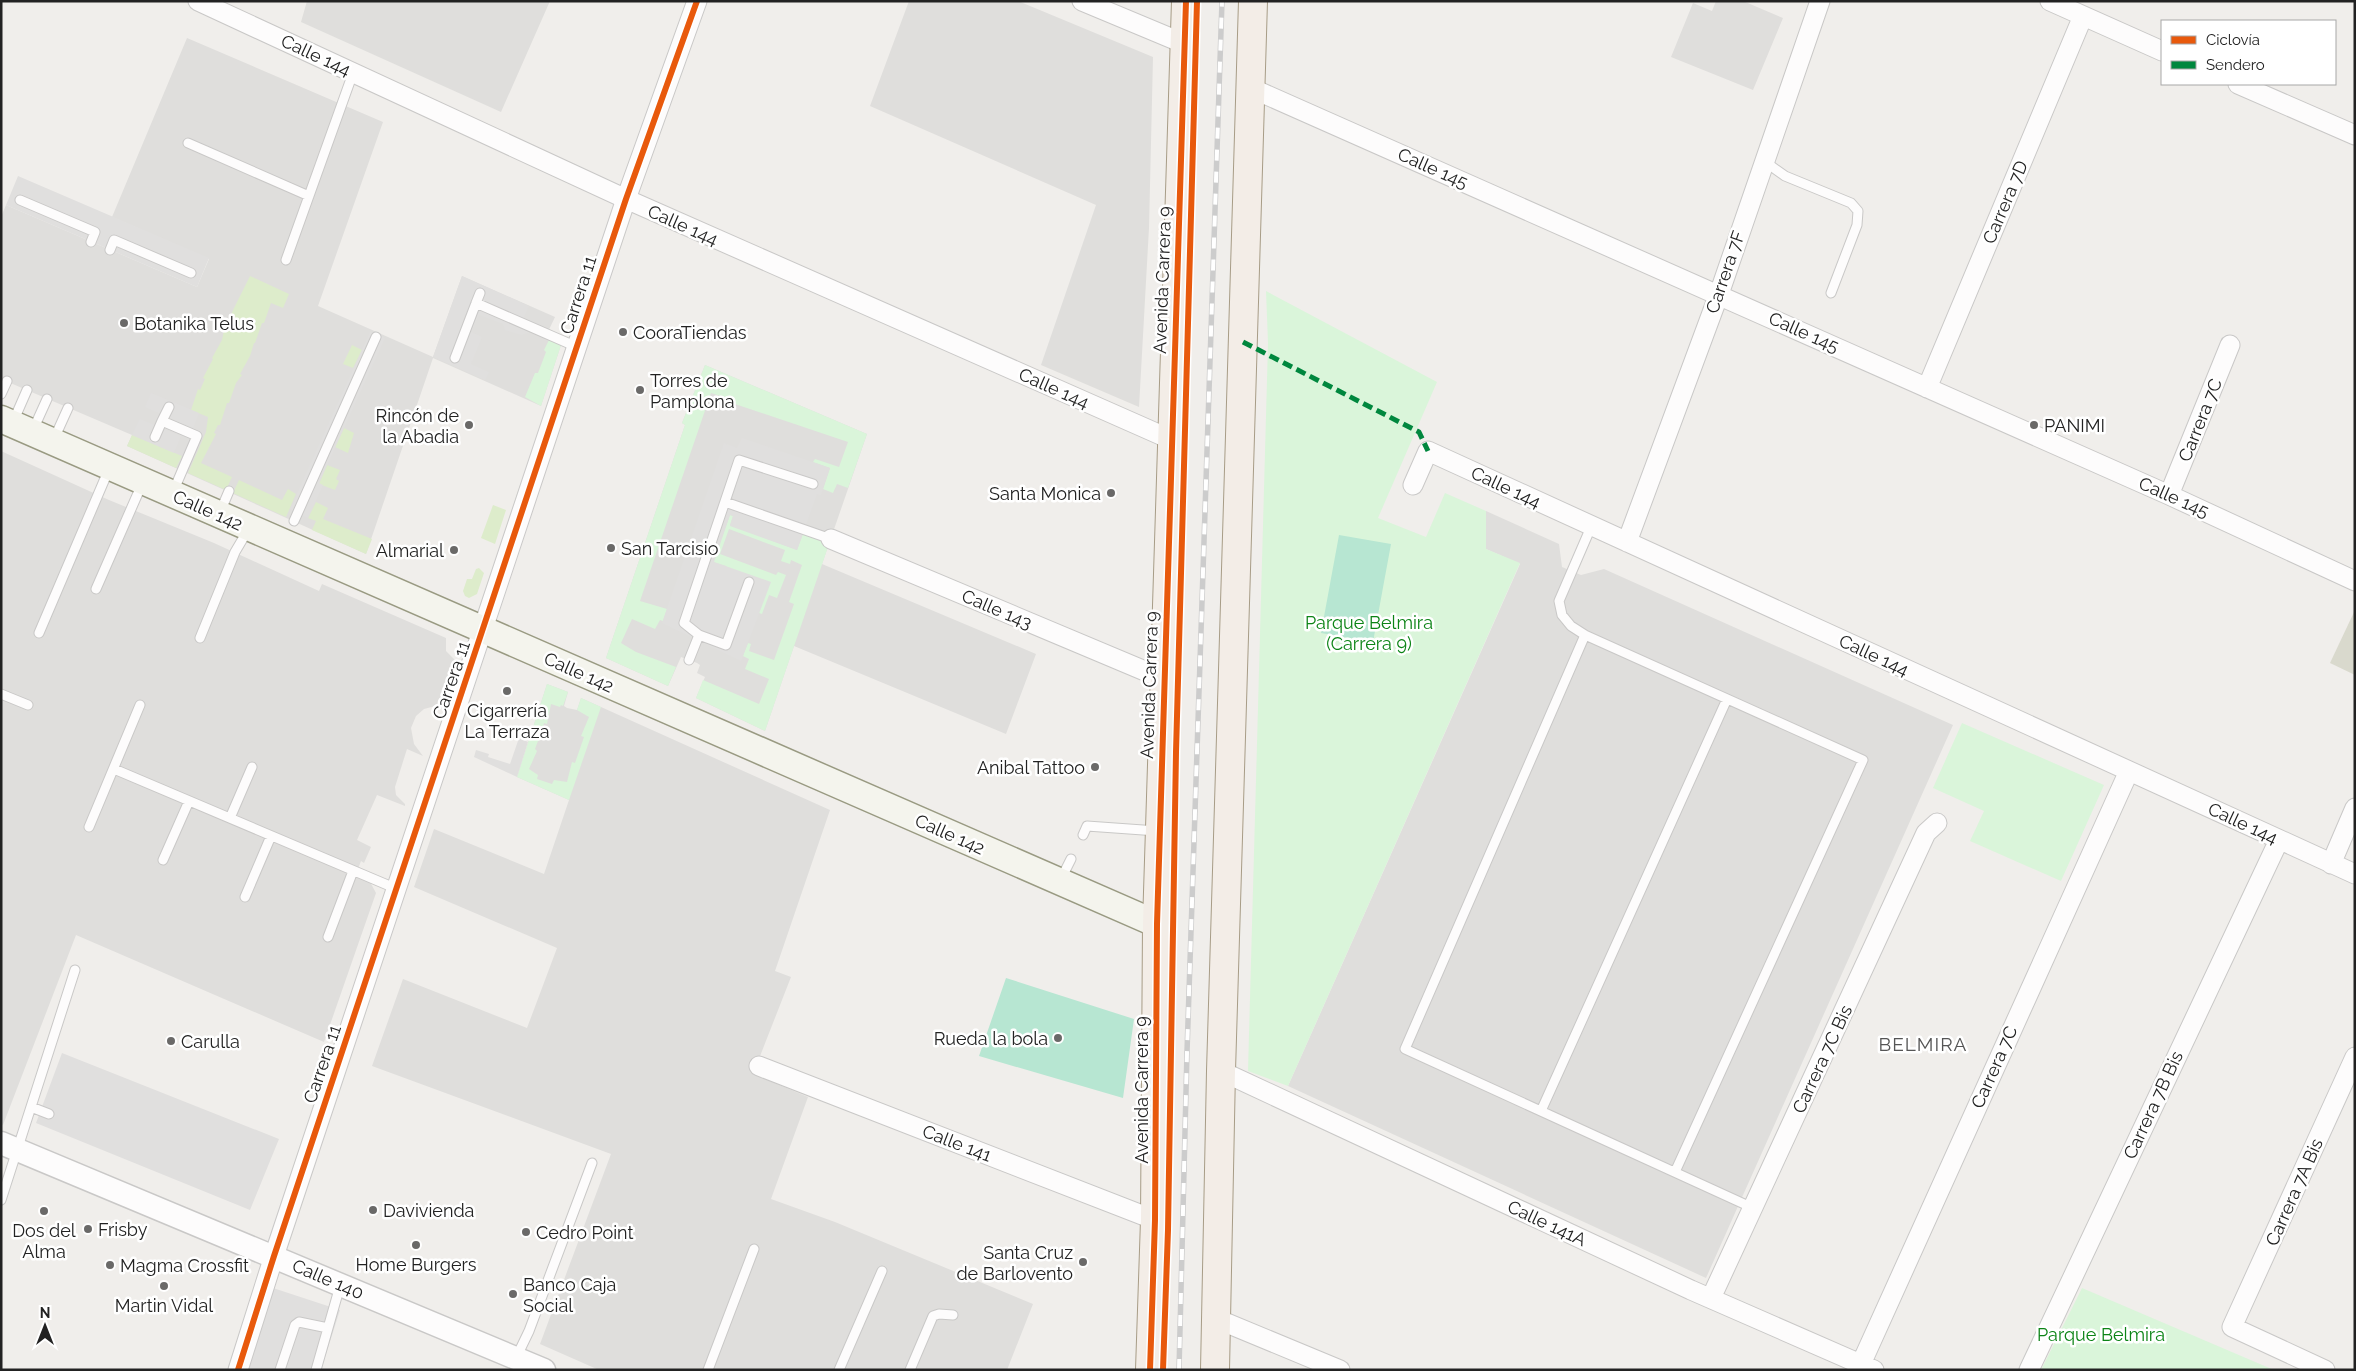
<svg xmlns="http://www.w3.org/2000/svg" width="2356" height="1371" font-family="Raleway,sans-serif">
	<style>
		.residential { fill: #dfdedc }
		.construction { fill: #d9d9cd }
		.grass { fill: #ddeccb }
		.park { fill: #daf5da }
		.pitch { fill: #b7e6d2 }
		.parking { fill: #e0dfde }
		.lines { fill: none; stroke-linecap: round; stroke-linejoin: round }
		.service-casing { stroke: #c9c8c7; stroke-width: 11 }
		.minor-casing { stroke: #c9c8c7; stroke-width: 21 }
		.tertiary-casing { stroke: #c9c8c7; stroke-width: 25 }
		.secondary-casing { stroke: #999a82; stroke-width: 29 }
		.primary-casing { stroke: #a79c86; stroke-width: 30 }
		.service { stroke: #fdfcfc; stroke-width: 9 }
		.minor { stroke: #fdfcfc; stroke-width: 19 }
		.tertiary { stroke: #fdfcfc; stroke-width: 22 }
		.secondary { stroke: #f4f4ed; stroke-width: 26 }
		.primary { stroke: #f3ede7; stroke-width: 28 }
		.rail-casing { stroke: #ccc; stroke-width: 5.5 }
		.rail { stroke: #fff; stroke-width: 4; stroke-dasharray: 11; stroke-linecap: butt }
		.quiet { stroke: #00873e; stroke-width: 5; stroke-dasharray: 10 5; stroke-linecap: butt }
		.cycleway-casing { stroke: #fff; stroke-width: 9 }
		.cycleway { stroke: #e8590c; stroke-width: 6 }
		.poi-dot { fill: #6a6968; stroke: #fff; stroke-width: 2 }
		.labels { text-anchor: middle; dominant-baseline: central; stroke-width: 5; stroke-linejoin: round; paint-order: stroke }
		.street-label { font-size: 18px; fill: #222; stroke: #fff }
		.poi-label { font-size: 18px; fill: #222; stroke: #fff; text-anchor: start }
		.park-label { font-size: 18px; fill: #0c8416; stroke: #fff }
		.neighbourhood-label { font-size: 19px; letter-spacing: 1px; fill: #555; stroke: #fff }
	</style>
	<rect width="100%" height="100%" fill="#f0eeeb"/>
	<path class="residential" d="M307,1H550L501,112L301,22Z
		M909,1H1018L1153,57L1149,228L1139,407L1041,365L1096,205L870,106Z
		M1716,1H1743L1783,18L1753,90L1671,57L1693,3L1712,11Z
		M187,38L383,122L318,306L433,357L462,276L555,317L545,338L561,345L541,406L433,358L366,554L127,446L132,435L1,379V217L6,205L197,287L209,259L112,217Z
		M705,365L867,434L822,564L1036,654L1006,734L794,646L765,731L696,698L705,677L697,673L700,665L697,663L681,657L668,686L606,658L685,425L682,423Z
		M1,451L109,500L214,543L319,591L322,584L446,638V651L455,660L439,705L424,709L416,716L411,728L414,744L423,756L407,749L395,787L396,795L405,804V806L377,795L357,840L371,847L364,863L361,861L356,874L369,880L376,893L324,1042L76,935L3,1125L1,1124Z
		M1486,511L1559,544L1562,567L1581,575L1604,569L1953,725L1706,1278L1288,1086L1520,564L1486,549Z
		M547,684L568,692L564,706L567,708L577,710L581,698L830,810L775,971L791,977L753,1074L808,1097L771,1199L835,1222L1033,1304L1007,1370H599L540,1344L611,1154L372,1066L403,979L527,1028L557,948L414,887L434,829L544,874L569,800L517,777Z"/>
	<path class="construction" d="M2355,610V675L2330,663Z"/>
	<path class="grass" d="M250,276L289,294L283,308L271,303L264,323H262L255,343H254L250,356L240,374L242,375L236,383L229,403H227L220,425H218L214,433L216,434L201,463L232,477L226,490L188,473L206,432L208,417L191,410L198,389L200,390L205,379L203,378L213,359L212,358L222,340L224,330H226L233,310Z
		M352,345L362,350L353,368L343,364Z
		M344,428L354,433L348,453L335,447Z
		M132,435L182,456L176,468L127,446Z
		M327,465L340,470L336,479L339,481L335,490L319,484Z
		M239,480L282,500L288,489L296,494L286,517L233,493Z
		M316,502L328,508L323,519L372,539L366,554L312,530L316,521L308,518Z
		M493,505L506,510L495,544L481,538Z
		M479,568L484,573L477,594L469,598L465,596L463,591L467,579H472L476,569Z"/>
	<path class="park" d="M1266,291L1437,382L1378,518L1426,537L1445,493L1486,511V549L1520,563L1288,1086L1248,1071L1268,343Z
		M549,340L561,345L541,406L525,397L535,373H538L546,352L544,350Z
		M705,365L867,434L848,488L837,484L833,493L823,489L830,468L813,462L815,459L839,467L848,442L729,402L730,399L711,393L640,601L667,609L663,621L660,620L655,629L632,619L621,643L636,652L676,667L668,686L606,658L685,425L682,423Z
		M730,515L733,516L730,525L797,550L803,534L829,544L765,731L696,698L703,680L759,704L769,679L745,669L749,659L743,656L748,643L751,644L749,651L774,660L794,604L789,602L802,565L791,560L790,564L781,561L785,550L729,529L720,554L776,575L778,572L786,575L777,598L769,595L762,614L759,613L726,566L713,562Z
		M547,684L568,692L563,706L561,705L560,707L551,704L547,724L544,723L539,741H538L535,749L537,751L529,769L538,775L537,779L552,784L554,780L567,782L572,762L575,763L584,737L581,736L589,717L577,710L581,698L601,707L569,800L517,777Z
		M1962,723L2104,785L2061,881L1970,841L1984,811L1933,788Z
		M2082,1288L2274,1370H2041Z"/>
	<path class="pitch" d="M1339,535L1391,544L1373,642L1321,633Z
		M1006,978L1134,1019L1123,1098L979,1056Z"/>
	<path class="parking" d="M18,176L209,258L197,287L6,205Z
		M462,276L529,306L523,319L545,338L530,332L522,335L505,330L503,324L479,315L471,332L482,337L471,364L489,372L485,380L433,357Z
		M370,332L385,338L319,483L323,485L308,518L290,509Z
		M151,393L199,413L193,428L145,407Z
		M140,419L181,436L174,453L132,435Z
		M742,438L830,468L821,495L817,494L797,550L730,526L733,516L730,515L714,562L771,582L741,661L662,623L724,443L737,448Z
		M519,738L528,742L517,777L474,757L476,750L489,754L488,757L510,764Z
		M62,1053L279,1139L250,1210L36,1123Z
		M270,1287L340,1310L321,1370H243Z"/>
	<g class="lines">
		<defs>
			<path id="service" d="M188,143L309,196
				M1764,161L1785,176L1851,203L1858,211L1857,225L1831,293
				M20,200L95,232L91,242
				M110,250L114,240L191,273
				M286,260L353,73
				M476,303L480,293
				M455,358L476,303L577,347
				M1,394L7,381
				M169,407L162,421L197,436L173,492
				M13,422L27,390
				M33,430L47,399
				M155,437L162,421
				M54,439L68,408
				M725,502L831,539
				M220,512L229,491
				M294,521L376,337
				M1591,527L1559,601L1562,615L1571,626L1585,635L1863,760L1675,1172
				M96,589L142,484
				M39,633L109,469
				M699,635L684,623L739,460L813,484
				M1585,635L1405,1049L1753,1208
				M200,638L235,552L248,530
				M689,660L699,635L726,645L749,582
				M1,694L28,705
				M114,769L397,889
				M230,818L252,767
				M89,827L140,705
				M1083,835L1087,826L1157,831
				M163,860L189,801
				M1061,879L1071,859
				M245,897L271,836
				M328,937L353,871
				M31,1107L49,1114
				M1541,1111L1727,699
				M1,1200L75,970
				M516,1358L529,1331L592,1163
				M280,1370L295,1325L299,1322L328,1328
				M316,1370L340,1286
				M708,1370L754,1249
				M839,1370L882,1271
				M910,1370L933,1316L939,1314L953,1315"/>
			<path id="minor" d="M198,1L626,199L1172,440
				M1082,1L1185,44
				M2050,1L2162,51
				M2238,84L2355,135
				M1251,88L2169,495L2355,581
				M1927,388L2083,16
				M1413,485L1428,451L2355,874
				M2169,495L2230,345
				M831,539L1164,679
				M1627,542L1719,294L1820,1
				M2331,864L2355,808
				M759,1066L1155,1220
				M1221,1071L1691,1290L1874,1370
				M1711,1298L1926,833L1937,823
				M1217,1319L1340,1370
				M1861,1364L2129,771
				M238,1370L274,1256L626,199L697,1
				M2029,1370L2279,840
				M2325,1370L2232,1327L2355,1057"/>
			<path id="tertiary" d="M1,1143L544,1370"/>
			<path id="secondary" d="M1,419L1157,924"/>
			<path id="primary" d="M1150,1370L1155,1220L1157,924L1186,1
				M1215,1370L1221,1071L1253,1"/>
		</defs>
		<use href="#service" class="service-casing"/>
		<use href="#minor" class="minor-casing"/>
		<use href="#tertiary" class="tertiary-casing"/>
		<use href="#secondary" class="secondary-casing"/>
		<use href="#primary" class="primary-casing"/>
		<use href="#service" class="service"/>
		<use href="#minor" class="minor"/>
		<use href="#tertiary" class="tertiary"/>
		<use href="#secondary" class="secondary"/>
		<use href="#primary" class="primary"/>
		<defs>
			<path id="rail" d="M1179,1370L1187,1052L1222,1"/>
		</defs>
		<use href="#rail" class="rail-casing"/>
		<use href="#rail" class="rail"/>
		<path class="quiet" d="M1243,342L1419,432L1428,451"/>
		<defs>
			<path id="cycleway" d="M238,1370L274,1256L626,199L697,1
				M1150,1370L1155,1220L1157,924L1186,1
				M1163,1370L1168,1230L1176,752L1197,1"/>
		</defs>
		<use href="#cycleway" class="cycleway-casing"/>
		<use href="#cycleway" class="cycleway"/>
	</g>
	<g class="poi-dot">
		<circle cx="124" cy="323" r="5"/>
		<circle cx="623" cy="332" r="5"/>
		<circle cx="640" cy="390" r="5"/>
		<circle cx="469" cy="425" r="5"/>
		<circle cx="2034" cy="425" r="5"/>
		<circle cx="1111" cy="493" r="5"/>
		<circle cx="611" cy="548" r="5"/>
		<circle cx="454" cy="550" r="5"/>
		<circle cx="507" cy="691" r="5"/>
		<circle cx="1095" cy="767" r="5"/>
		<circle cx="1058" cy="1038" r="5"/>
		<circle cx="171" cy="1041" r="5"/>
		<circle cx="373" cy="1210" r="5"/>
		<circle cx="44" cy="1211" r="5"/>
		<circle cx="88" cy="1229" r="5"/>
		<circle cx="526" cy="1232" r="5"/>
		<circle cx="416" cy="1245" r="5"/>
		<circle cx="1083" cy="1262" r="5"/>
		<circle cx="110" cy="1265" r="5"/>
		<circle cx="164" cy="1286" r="5"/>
		<circle cx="513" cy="1294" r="5"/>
	</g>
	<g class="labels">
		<g class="street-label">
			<text transform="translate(316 55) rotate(25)">Calle 144</text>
			<text transform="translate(1433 168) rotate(24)">Calle 145</text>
			<text transform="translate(2005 202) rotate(-67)">Carrera 7D</text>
			<text transform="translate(683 225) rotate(24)">Calle 144</text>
			<text transform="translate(1725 272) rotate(-71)">Carrera 7F</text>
			<text transform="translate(1162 280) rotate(-88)">Avenida Carrera 9</text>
			<text transform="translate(578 295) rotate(-72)">Carrera 11</text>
			<text transform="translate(1804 332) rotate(24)">Calle 145</text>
			<text transform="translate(1054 388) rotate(24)">Calle 144</text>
			<text transform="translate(2200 420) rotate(-68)">Carrera 7C</text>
			<text transform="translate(1506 487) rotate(25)">Calle 144</text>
			<text transform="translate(2174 497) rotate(24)">Calle 145</text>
			<text transform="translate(208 510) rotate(24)">Calle 142</text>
			<text transform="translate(997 609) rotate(23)">Calle 143</text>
			<text transform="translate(1874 655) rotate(25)">Calle 144</text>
			<text transform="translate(579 672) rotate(24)">Calle 142</text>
			<text transform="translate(451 680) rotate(-71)">Carrera 11</text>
			<text transform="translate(1149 685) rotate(-88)">Avenida Carrera 9</text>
			<text transform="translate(2243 823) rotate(25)">Calle 144</text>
			<text transform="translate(950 834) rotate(24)">Calle 142</text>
			<text transform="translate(1822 1059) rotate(-65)">Carrera 7C Bis</text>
			<text transform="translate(322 1064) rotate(-71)">Carrera 11</text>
			<text transform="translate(1994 1067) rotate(-66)">Carrera 7C</text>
			<text transform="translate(1141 1090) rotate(-90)">Avenida Carrera 9</text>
			<text transform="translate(2153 1105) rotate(-65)">Carrera 7B Bis</text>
			<text transform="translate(957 1143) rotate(21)">Calle 141</text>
			<text transform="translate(2294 1192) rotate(-66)">Carrera 7A Bis</text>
			<text transform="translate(1547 1223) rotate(25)">Calle 141A</text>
			<text transform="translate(328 1279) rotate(23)">Calle 140</text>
		</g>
		<g class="poi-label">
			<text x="134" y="323">Botanika Telus</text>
			<text x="633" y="332">CooraTiendas</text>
			<text x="650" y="380">Torres de<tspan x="650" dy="21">Pamplona</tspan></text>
			<text x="459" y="415" text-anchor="end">Rincón de<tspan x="459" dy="21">la Abadia</tspan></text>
			<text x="2044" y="425">PANIMI</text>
			<text x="1101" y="493" text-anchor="end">Santa Monica</text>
			<text x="621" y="548">San Tarcisio</text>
			<text x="444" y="550" text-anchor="end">Almarial</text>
			<text x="507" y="710" text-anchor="middle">Cigarrería<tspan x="507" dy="21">La Terraza</tspan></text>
			<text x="1085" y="767" text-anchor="end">Anibal Tattoo</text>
			<text x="1048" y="1038" text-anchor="end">Rueda la bola</text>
			<text x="181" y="1041">Carulla</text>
			<text x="383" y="1210">Davivienda</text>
			<text x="98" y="1229">Frisby</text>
			<text x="44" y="1230" text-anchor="middle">Dos del<tspan x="44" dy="21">Alma</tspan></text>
			<text x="536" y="1232">Cedro Point</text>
			<text x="1073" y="1252" text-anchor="end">Santa Cruz<tspan x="1073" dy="21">de Barlovento</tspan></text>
			<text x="416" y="1264" text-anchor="middle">Home Burgers</text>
			<text x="120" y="1265">Magma Crossfit</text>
			<text x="523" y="1284">Banco Caja<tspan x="523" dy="21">Social</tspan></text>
			<text x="164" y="1305" text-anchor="middle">Martin Vidal</text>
		</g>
		<g class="park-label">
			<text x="1369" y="622">Parque Belmira<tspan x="1369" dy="21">(Carrera 9)</tspan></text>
			<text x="2101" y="1334">Parque Belmira</text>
		</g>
		<g class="neighbourhood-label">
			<text x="1923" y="1044">BELMIRA</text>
		</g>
	</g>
	<rect width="2356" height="1371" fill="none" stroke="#222222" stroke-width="5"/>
	<rect x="2161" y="20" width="175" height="65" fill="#ffffff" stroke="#a7a7a7"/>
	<rect x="2171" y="36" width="25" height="8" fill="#e8590c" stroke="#a7a7a7"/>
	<text x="2206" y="45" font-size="15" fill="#222222">Ciclovía</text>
	<rect x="2171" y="61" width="25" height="8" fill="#00873e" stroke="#a7a7a7"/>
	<text x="2206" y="70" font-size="15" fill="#222222">Sendero</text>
	<g transform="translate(45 1326)" stroke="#ffffff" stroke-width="4" paint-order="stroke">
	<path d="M0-4L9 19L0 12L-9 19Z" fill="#222222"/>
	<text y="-8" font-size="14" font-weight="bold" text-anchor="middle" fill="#222222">N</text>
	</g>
</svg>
